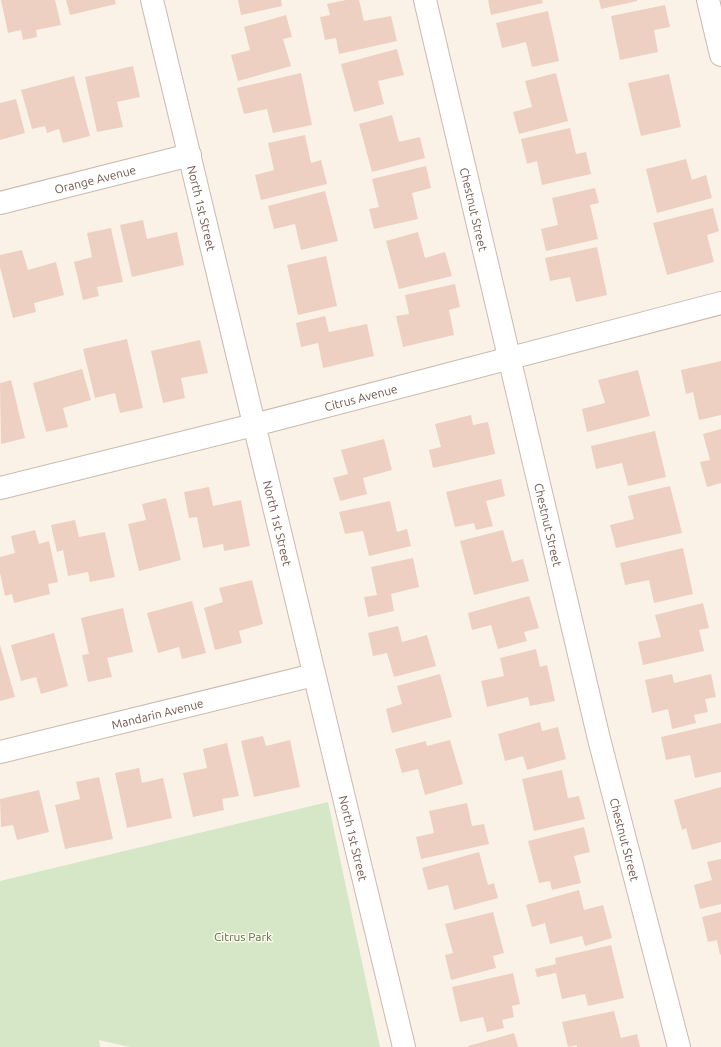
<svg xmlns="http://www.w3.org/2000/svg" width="721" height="1047" font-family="Ubuntu,sans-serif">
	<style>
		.green { fill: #d5e7c6 }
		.building { fill: #edd0c1 }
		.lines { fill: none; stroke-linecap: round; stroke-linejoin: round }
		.street-casing { stroke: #cbb9ae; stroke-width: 24 }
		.street { stroke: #fff; stroke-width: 22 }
		.labels { text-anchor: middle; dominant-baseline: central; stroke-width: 3; stroke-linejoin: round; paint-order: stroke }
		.street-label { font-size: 12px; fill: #72584e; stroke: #fdf6ed }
		.park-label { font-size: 12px; fill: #577747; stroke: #fdf6ed }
	</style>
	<rect width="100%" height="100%" fill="#faf2e7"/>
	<path class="green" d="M328,802L380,1047H130L99,1040L100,1047H0V881Z"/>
	<path class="building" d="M1,0H55L61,25L36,30L37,37L23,40L21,30L8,33Z
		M66,0H115L116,4L70,15Z
		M238,0H281L282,6L241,15Z
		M346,0H359L364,21L391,16L397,41L339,54L336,38L325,40L320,17L330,15L327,4Z
		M488,0H542L543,3L491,15Z
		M599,0H637V1L601,9Z
		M665,5L670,27L654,30L658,52L620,60L611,16Z
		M548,11L559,61L532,67L526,42L502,48L496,23Z
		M286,15L292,37L283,39L291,66L238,81L231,55L250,50L244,27Z
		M397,49L404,75L378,81L384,104L354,112L341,64Z
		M133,66L140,97L117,102L123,127L97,132L85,77Z
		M301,73L312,125L273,133L267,109L244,114L237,88Z
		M556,73L568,121L519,134L513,112L532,107L525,81Z
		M669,74L681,127L641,136L628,83Z
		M74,76L90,136L63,143L59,129L47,133L45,126L32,129L21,90Z
		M16,99L25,133L0,140V103Z
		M392,115L399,142L420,137L425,158L372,172L359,124Z
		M570,128L576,154L586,152L591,174L542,185L537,161L527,164L521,139Z
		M305,135L311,163L321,160L327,184L261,200L255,175L274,170L268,143Z
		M686,159L692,180L706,175L712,198L657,213L646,169Z
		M426,166L431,188L412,193L418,219L374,229L369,209L379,207L372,179Z
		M595,188L599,203L590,205L598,239L546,251L541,229L558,225L552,198Z
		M325,191L338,241L301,250L295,224L274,229L268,206Z
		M713,208L719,231L707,235L714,262L667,275L653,223Z
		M143,220L147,239L177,232L184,265L132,277L120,225Z
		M111,228L123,282L97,287L99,296L83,300L74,262L92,257L87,233Z
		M418,232L425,258L445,252L452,276L399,289L386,241Z
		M597,247L607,295L576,302L570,277L550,281L545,258Z
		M22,250L28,270L56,262L64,295L34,303L36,312L13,318L0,267V255Z
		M326,256L337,306L298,315L287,265Z
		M455,284L460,307L449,310L454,335L403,347L396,316L409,314L405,295Z
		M325,316L329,332L367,324L374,356L323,368L318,343L301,347L296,323Z
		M127,339L143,408L120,413L115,393L95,398L83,349Z
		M200,340L208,373L181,378L185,398L163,403L151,351Z
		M721,361V415L699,420L693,392L686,394L681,370Z
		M82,369L91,400L63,408L68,427L46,432L33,383Z
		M638,370L650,416L587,432L582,409L605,403L598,380Z
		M11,380L25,438L1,444L0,383Z
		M471,415L473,425L488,422L495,454L433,468L429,450L441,447L435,424Z
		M721,429V483L707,487L700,462L710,460L703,434Z
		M655,431L666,477L628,486L622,463L596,469L591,446Z
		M384,439L392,470L363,478L367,494L340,501L333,478L348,474L341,450Z
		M501,479L505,496L486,501L493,526L476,530L474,523L455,527L446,492Z
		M670,486L682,533L616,548L610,525L634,519L628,496Z
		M209,487L213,506L241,500L250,546L224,551L223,544L203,548L197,517L189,518L184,492Z
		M166,498L181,560L139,571L128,524L146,520L142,504Z
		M390,501L397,532L407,529L411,546L369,556L363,531L345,534L339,512Z
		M75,520L79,537L105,532L115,577L90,582L88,572L68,576L63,550L57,552L51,525Z
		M35,530L39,544L49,541L58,582L48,584L50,594L14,603L12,594L5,596L0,573V557L15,553L11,536Z
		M503,530L512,562L523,559L529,581L474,595L460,541Z
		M683,548L693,594L654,603L649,580L625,585L620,563Z
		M413,558L419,587L391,594L394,611L368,617L364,597L377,595L371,567Z
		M252,580L263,624L239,631L242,643L215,650L204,608L223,602L219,588Z
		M529,596L539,628L524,632L527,641L498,649L491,625L472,630L468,613Z
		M192,601L206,653L182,659L179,647L158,653L147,613Z
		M703,603L709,628L699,630L704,651L643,665L638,642L661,637L655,615Z
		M123,608L133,652L107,658L112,677L88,682L82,655L89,654L81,618Z
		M398,626L402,642L427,635L436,666L394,677L387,653L373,656L368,633Z
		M54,633L68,686L41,694L36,677L21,681L11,645Z
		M0,645L15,697L0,701Z
		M536,649L540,667L547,665L555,701L530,706L528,697L487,707L481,681L504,676L500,658Z
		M440,674L452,717L392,733L386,709L402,704L397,686Z
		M672,674L674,683L711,674L716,697L705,699L708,712L694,715L696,723L672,729L668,709L652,713L645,680Z
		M540,722L542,731L558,727L566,759L527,770L523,756L505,761L498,734Z
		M721,723V772L695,778L690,755L666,760L661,737Z
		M263,736L266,746L290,740L300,787L254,797L241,741Z
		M450,740L463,784L425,795L418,769L402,773L395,749L426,741L427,746Z
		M227,743L239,796L222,799L224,810L193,817L183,773L207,768L203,749Z
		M139,768L142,783L163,778L172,818L127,828L115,773Z
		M562,770L568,798L579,796L585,819L534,831L522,779Z
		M99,777L113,839L65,849L55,805L80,799L76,782Z
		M721,787V842L692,850L686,828L682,830L674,800Z
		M39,790L49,832L17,840L13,825L1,827L0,799Z
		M467,803L472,826L484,824L489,844L421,859L416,837L434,833L429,811Z
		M584,827L590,852L574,856L581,883L552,890L550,881L539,883L528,841Z
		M479,852L488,885L494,883L498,898L454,910L448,885L428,890L422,868Z
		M721,859V904L700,909L694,885L712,880L707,862Z
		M579,890L584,910L603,905L612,938L585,946L582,936L550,944L545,923L532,927L526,905Z
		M493,912L504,953L493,956L496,968L451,980L445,955L453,953L445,924Z
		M721,912V954L720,955L717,940L708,942L702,917Z
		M611,945L624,998L588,1006L585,994L562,999L556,973L537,977L535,969L556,964L555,958Z
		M513,973L520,1004L512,1006L514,1017L502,1020L504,1028L487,1032L483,1017L460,1022L452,987Z
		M614,1011L621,1038L637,1034L640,1047H577V1045L568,1047L562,1022Z
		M514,1033L518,1047H468V1046Z"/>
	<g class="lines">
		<defs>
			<g id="street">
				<path id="s1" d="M152,0L404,1047"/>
				<path id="s2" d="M425,0L599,739L679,1047"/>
				<path d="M708,0L721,55"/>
				<path id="s3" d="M0,203L190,155"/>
				<path id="s4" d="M0,488L254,425L721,303"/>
				<path id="s5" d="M0,752L314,675"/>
			</g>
		</defs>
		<use href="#street" class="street-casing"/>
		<use href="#street" class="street"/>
	</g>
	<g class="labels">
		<g class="street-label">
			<text stroke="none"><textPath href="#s3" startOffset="98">Orange Avenue</textPath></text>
			<text stroke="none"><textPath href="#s1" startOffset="214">North 1st Street</textPath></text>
			<text stroke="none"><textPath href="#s2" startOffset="215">Chestnut Street</textPath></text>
			<text stroke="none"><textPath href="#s4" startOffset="372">Citrus Avenue</textPath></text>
			<text stroke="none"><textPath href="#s1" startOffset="538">North 1st Street</textPath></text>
			<text stroke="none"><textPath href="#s2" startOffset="539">Chestnut Street</textPath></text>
			<text stroke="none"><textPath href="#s5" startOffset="162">Mandarin Avenue</textPath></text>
			<text stroke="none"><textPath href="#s1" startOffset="862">North 1st Street</textPath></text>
			<text stroke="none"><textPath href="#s2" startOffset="863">Chestnut Street</textPath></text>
		</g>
		<g class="park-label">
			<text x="243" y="936">Citrus Park</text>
		</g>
	</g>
</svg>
